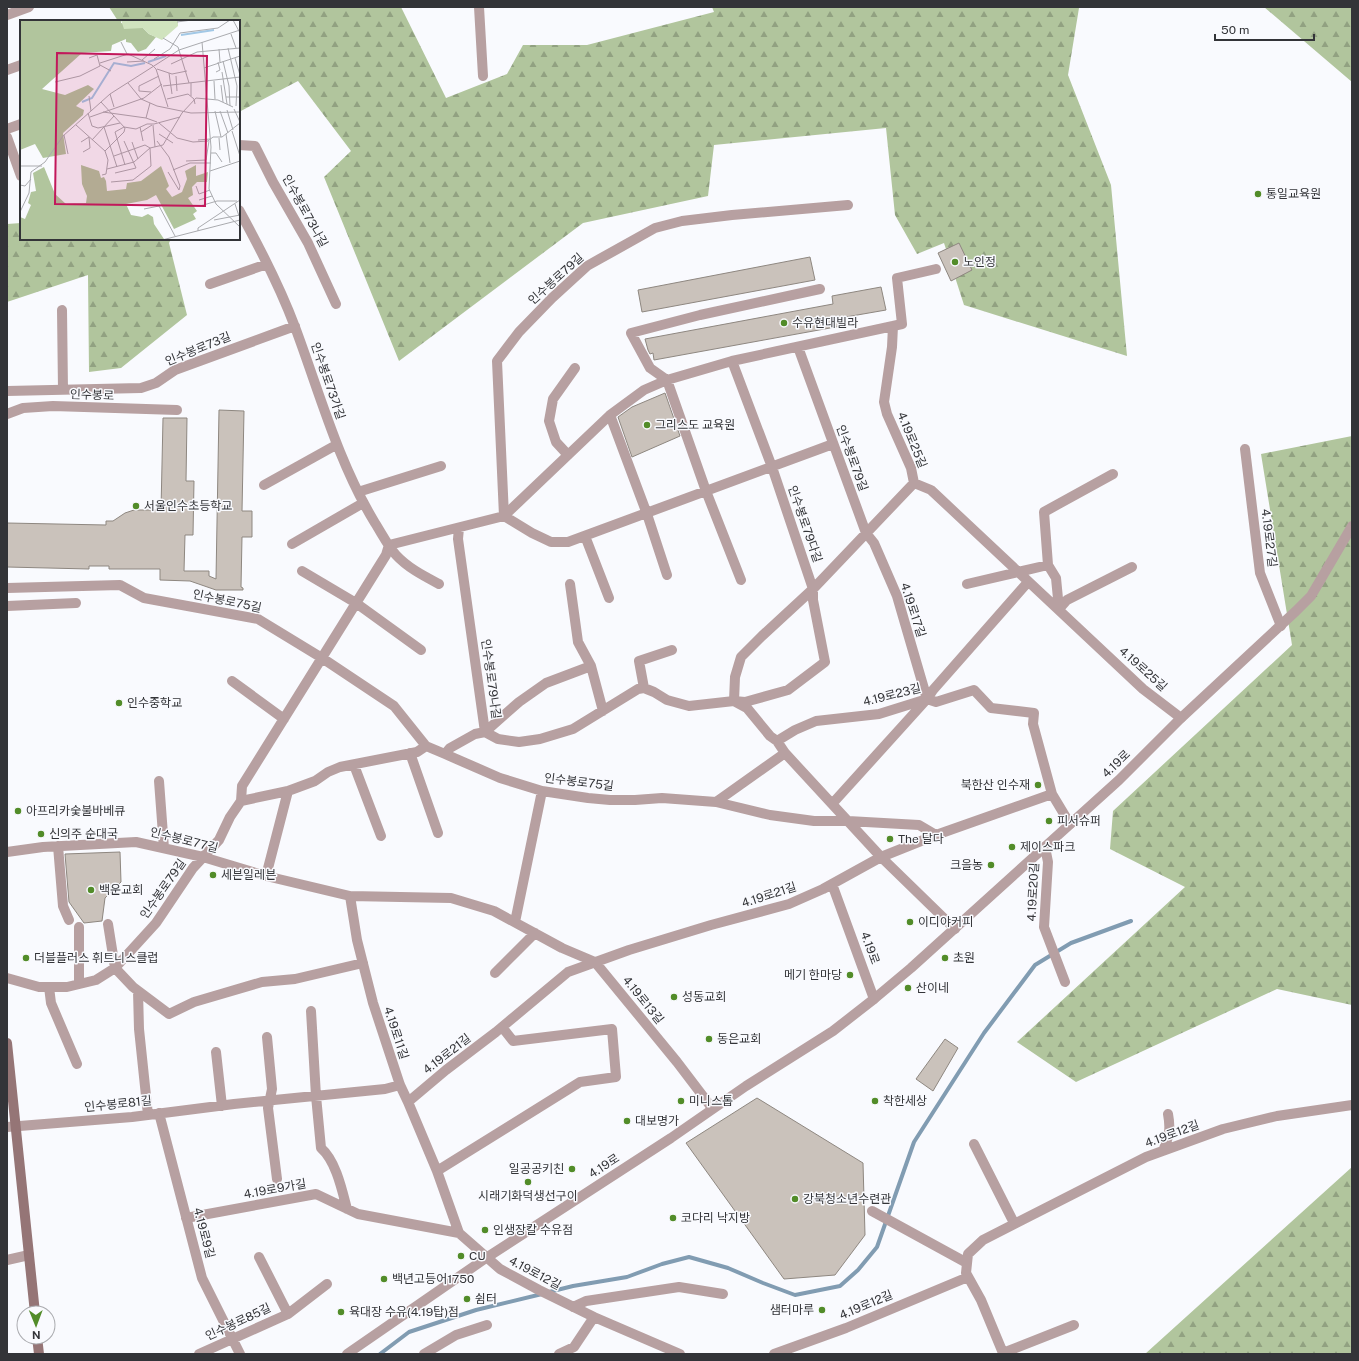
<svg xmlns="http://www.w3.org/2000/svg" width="1359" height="1361" font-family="'Public Sans','Noto Sans KR',sans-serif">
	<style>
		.forest { fill: url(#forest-firs) }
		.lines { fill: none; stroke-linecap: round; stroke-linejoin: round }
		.stream { stroke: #819cb2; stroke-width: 4 }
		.building { fill: #cac2bb; stroke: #8e8780 }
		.minor { stroke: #b7a0a1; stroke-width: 10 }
		.tertiary { stroke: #b7a0a1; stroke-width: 10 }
		.secondary { stroke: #957576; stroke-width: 10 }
		.poi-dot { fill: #528c29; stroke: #f9fafe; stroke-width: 1.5 }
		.labels { text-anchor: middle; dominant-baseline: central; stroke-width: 3; stroke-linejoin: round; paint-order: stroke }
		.poi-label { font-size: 12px; fill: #333438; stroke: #f9fafe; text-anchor: start }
		.street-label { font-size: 12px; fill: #333438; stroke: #f9fafe }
		.inset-river { fill: none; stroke: #a2c8e6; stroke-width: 2 }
		.inset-road { fill: none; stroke: #aaabaf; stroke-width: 1 }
		.view { fill: #c2185b; fill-opacity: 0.15; stroke: #c2185b; stroke-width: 2 }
		.inset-edge { fill: none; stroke: #333438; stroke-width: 2 }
	</style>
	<defs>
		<pattern id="forest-firs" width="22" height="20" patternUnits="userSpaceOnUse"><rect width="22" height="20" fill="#b1c59d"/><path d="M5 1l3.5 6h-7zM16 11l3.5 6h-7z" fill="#91a181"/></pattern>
	</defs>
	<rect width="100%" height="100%" fill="#f9fafe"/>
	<path class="forest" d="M109,7H401L446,98L507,74L523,45H587L714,12L712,7H1137L1079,8L1068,75L1111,185L1127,356L964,305L944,243L917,254L895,215L886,128L714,145L708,196L583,223L399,361L324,177L351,151L298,81L239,112V21H118Z
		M1264,7H1352V82Z
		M21,223V239H171L169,243L187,315L121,368L89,372L88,275L7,302V224Z
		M1352,436V1005L1277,989L1076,1082L1017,1042L1185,887L1110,849L1113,811L1292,645L1261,454Z
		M1352,1167V1354H1145Z"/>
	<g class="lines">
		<path class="stream" d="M549,1292L573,1286L627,1277L662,1264L689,1257L728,1268L763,1283L795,1295L840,1286L858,1270L877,1247L914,1142L984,1033L1035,965L1071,943L1131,921
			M380,1354L409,1332L476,1310L542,1294"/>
	</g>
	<path class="building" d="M959,243L972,270L951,281L938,253Z
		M810,257L815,280L642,312L638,290Z
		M881,287L886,310L840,318L841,326L654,360L653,353L650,354L648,350L645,339L833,304L832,296Z
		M665,393L680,436L632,457L618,417L632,407Z
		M219,410L244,411L242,511H252V537H242L241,587L243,588V590H216L190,581L160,580V569H109V566H89V569L7,567V523L106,525V521H113L125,513L134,510H161L163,418H187L186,481H194L193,535H185L184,571H209V576L216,579Z
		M120,852L121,882L105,898L102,921L84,923L69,902L65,854Z
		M945,1039L958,1048L933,1091L916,1079Z
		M757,1098L863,1163L865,1235L835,1275L784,1279L686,1143Z"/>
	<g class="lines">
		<path class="minor" d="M479,7L483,76
			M7,15L29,7
			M7,70L21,65
			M7,129L21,124
			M7,137L21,176
			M239,145L255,146L273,182L308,243L336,304
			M239,210C260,248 280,287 295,327C320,394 338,462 375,523C382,534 388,546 396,555C408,568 424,576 439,584
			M936,269L897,278L902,324L893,326L892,347L884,402L887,414L911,468L914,483L931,490L1143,689L1181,718
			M210,284L267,264
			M62,310L63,390
			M798,347L866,533L874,543L897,596L927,699
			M7,391L141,388L156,383L175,370L295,326
			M7,414L23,408L53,406L177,410
			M610,415L647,514L667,575
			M833,444L568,542H551L532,533L504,516L497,361L519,332L552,298L587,266L655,228L682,221L732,215L848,205
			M1245,449L1260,573L1281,626
			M568,455L556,442L549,421L553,399L575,368
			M914,483L813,589L762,636L741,657L735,677L734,701L747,708L770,736L777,741L785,753L881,857L955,929
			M264,485L336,445
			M358,492L441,466
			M459,528L458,539L485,732
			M585,536L609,598
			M292,544L363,503
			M389,545L504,516L610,415L644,390L667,380L732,361L893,326
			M302,571L356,603L421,650
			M741,580L706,491L667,380L650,368L631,333L700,315L820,289
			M570,584L578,642L591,666L603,711
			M967,584L1048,565
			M7,588L120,585L144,598L258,619L322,658L394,706L426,746
			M7,606L76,603
			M1059,609L1056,578L1048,565L1044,512L1113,474
			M1059,609L1067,600L1132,567
			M232,681L284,719
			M644,688L639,661L672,650
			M485,732L519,702L546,683L591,666
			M777,741L795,730L816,721L879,714L927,699L936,702L974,690L991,708L1034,713L1033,724L1052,794L1070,824
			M410,753L438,833
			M445,754L500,778L542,791L588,798L610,800H635L662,798L716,802L770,815L814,821H848L919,825L936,835
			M354,765L381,836
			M159,781L164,848
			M241,801L288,791L315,781L328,772L340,767L417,752L426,746L445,754L450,748L475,734L485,732L498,739L519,742L540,739L573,729L638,689L644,688L654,692L667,700L689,706L734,701L745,702L788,690L825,662L813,600V589L772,467L732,361
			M716,802L785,753
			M832,804L927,699L933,690L1028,582
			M58,846L63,906L69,920
			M1045,847L1048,862L1044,927L1065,982
			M7,852L43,847L136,842L203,857L266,876L350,896L451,898L494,911L562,948L595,962L677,1062L712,1108
			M266,876L288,791
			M832,884L874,999
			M350,896L357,940L373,1003L400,1085L408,1102L437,1171L459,1233L500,1269L539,1290L594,1317L680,1354
			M515,922L542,791
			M108,924L115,968L133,987L169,1014L194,1002L262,982L295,979L363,963
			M79,927V984
			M495,973L535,933
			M7,978L39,987H67L96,980L115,968L156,923L193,868L219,840L230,817L241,801L242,786L386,555L389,545
			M49,987L51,1003L77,1064
			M138,991L139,1029L148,1115
			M311,1011L316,1096L321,1148C336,1161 342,1190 347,1209
			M267,1037L272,1089L268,1108L277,1179
			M216,1052L222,1106
			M408,1102L446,1070L496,1032L568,972L629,950L711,925L789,904L823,889L881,857L936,835L1052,794
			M159,1113L202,1278L240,1354
			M7,1127L132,1117L234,1104L385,1089L400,1085
			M974,1144L1014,1223
			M1163,1151C1169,1136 1171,1130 1168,1114
			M437,1171L580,1082L616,1077L612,1029L513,1041L502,1027
			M872,1211L967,1263
			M186,1218L316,1194L358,1214L459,1233
			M259,1257L288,1314
			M7,1260L29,1255
			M573,1307L586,1301L679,1287L723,1294
			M1074,1325L1003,1353L981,1300L966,1273L968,1254L983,1240L1146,1157L1223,1129L1277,1116L1352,1105
			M199,1354L288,1314L327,1284
			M424,1354L456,1335L487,1325
			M559,1354L574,1347L594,1317
			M774,1354L846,1328L968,1277"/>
		<path class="tertiary" d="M347,1354L486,1258L671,1138L746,1086L833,1031L874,999L911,968L1119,780L1181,718L1296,611L1311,596L1352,526"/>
		<path class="secondary" d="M7,1043L35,1313
			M37,1337L39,1354"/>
	</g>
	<g class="poi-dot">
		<circle cx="1258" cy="194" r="4"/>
		<circle cx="955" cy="262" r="4"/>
		<circle cx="784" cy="323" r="4"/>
		<circle cx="647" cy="425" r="4"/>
		<circle cx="136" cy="506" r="4"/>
		<circle cx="119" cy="703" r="4"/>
		<circle cx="1038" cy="785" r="4"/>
		<circle cx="18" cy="811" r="4"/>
		<circle cx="1049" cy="821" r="4"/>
		<circle cx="41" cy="834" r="4"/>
		<circle cx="890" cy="839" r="4"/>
		<circle cx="1012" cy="847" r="4"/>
		<circle cx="991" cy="865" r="4"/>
		<circle cx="213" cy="875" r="4"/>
		<circle cx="91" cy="890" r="4"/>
		<circle cx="910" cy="922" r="4"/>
		<circle cx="26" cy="958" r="4"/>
		<circle cx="945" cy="958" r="4"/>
		<circle cx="850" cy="975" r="4"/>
		<circle cx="908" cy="988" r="4"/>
		<circle cx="674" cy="997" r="4"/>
		<circle cx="709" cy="1039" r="4"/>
		<circle cx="681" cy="1101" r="4"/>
		<circle cx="875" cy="1101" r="4"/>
		<circle cx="627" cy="1121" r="4"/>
		<circle cx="572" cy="1169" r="4"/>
		<circle cx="528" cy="1182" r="4"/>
		<circle cx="795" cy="1199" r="4"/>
		<circle cx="673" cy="1218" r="4"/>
		<circle cx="485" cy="1230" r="4"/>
		<circle cx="461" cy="1256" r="4"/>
		<circle cx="384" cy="1279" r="4"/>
		<circle cx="467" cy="1299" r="4"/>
		<circle cx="822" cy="1310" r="4"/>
		<circle cx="341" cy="1312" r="4"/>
	</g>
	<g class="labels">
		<g class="poi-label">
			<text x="1266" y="194">통일교육원</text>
			<text x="963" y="262">노인정</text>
			<text x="792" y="323">수유현대빌라</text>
			<text x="655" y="425">그리스도 교육원</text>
			<text x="144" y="506">서울인수초등학교</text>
			<text x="127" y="703">인수중학교</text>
			<text x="1030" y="785" text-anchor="end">북한산 인수재</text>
			<text x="26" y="811">아프리카숯불바베큐</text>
			<text x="1057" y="821">피서슈퍼</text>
			<text x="49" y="834">신의주 순대국</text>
			<text x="898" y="839">The 달다</text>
			<text x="1020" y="847">제이스파크</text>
			<text x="983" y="865" text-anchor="end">크을농</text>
			<text x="221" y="875">세븐일레븐</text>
			<text x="99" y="890">백운교회</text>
			<text x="918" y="922">이디야커피</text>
			<text x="34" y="958">더블플러스 휘트니스클럽</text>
			<text x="953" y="958">초원</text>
			<text x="842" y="975" text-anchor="end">메기 한마당</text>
			<text x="916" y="988">산이네</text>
			<text x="682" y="997">성동교회</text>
			<text x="717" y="1039">동은교회</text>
			<text x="689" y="1101">미니스톱</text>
			<text x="883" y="1101">착한세상</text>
			<text x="635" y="1121">대보명가</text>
			<text x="564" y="1169" text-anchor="end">일공공키친</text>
			<text x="528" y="1196" text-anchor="middle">시래기화덕생선구이</text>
			<text x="803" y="1199">강북청소년수련관</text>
			<text x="681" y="1218">코다리 낙지방</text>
			<text x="493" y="1230">인생장칼 수유점</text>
			<text x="469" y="1256">CU</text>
			<text x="392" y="1279">백년고등어1750</text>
			<text x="475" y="1299">쉼터</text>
			<text x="814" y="1310" text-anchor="end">샘터마루</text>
			<text x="349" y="1312">육대장 수유(4.19탑)점</text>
		</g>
		<g class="street-label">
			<text transform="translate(305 211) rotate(61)">인수봉로73나길</text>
			<text transform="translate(556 279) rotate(-42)">인수봉로79길</text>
			<text transform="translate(198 349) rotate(-22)">인수봉로73길</text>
			<text transform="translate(328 381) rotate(71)">인수봉로73가길</text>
			<text transform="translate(92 395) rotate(2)">인수봉로</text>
			<text transform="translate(912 440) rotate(68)">4.19로25길</text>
			<text transform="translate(852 458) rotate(70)">인수봉로79길</text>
			<text transform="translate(805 524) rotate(71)">인수봉로79다길</text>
			<text transform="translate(1269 538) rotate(83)">4.19로27길</text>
			<text transform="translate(227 601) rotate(12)">인수봉로75길</text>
			<text transform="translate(913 610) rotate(72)">4.19로17길</text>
			<text transform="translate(1143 669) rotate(42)">4.19로25길</text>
			<text transform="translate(491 679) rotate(82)">인수봉로79나길</text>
			<text transform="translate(892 695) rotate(-14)">4.19로23길</text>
			<text transform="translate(1116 764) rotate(-44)">4.19로</text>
			<text transform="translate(579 782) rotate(7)">인수봉로75길</text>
			<text transform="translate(184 840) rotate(14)">인수봉로77길</text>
			<text transform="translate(163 889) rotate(-55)">인수봉로79길</text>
			<text transform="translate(1033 892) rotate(-87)">4.19로20길</text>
			<text transform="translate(769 895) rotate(-18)">4.19로21길</text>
			<text transform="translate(870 948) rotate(70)">4.19로</text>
			<text transform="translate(643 1000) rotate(51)">4.19로13길</text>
			<text transform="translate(396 1033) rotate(72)">4.19로11길</text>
			<text transform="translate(447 1054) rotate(-38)">4.19로21길</text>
			<text transform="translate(118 1104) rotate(-6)">인수봉로81길</text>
			<text transform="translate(1172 1134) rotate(-20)">4.19로12길</text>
			<text transform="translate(604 1166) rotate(-33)">4.19로</text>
			<text transform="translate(275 1189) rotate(-10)">4.19로9가길</text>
			<text transform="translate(204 1233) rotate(75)">4.19로9길</text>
			<text transform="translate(535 1273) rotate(28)">4.19로12길</text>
			<text transform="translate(866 1305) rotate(-23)">4.19로12길</text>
			<text transform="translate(238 1322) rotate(-25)">인수봉로85길</text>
		</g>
	</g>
	<g transform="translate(20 20)">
		<rect width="220" height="220" fill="#f9fafe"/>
		<path d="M0,0H101V3L123,8L129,14L136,17L126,29L118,32L111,23L106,22V19L92,25L91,31L62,33L22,69L45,75L68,65L74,69L56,86L64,90L63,95L43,113L46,134L23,138L15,124L0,130ZM61,145L79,151L81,158L84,157L86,161L87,171L106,169L107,163L121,161L141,146L149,166L146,169L152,177L162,172L167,159L165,151L176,145V156L188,152L187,162H177L172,167L173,175L168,178L177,191L173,194L176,199L154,209L136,175L127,180L106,184L111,195L122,197L128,194L133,197L134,204L144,219L0,220V197L5,199L11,185L8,183L11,172L16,171L13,153L24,147L35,174L46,184L66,183L67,176L62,164Z" fill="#b1c59d"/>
		<path d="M101,0H158V6L142,20L129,14L123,8L104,9Z" fill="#d0e3be"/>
		<path class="inset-river" d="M161,15L194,10M128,42L146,36M62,82L72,78L94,43L111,46L125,43"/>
		<path class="inset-road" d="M213,0L220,13M157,2L172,0M211,14L216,28M143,18L158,27L169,63M101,22L107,34M182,22L191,127L189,169L196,184L220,207M208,28L217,66L216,86M199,29L200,42M215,38L220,55M134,39L150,29L160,13L198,8L210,0M122,40L135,29M203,41L209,66L210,86M107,42L124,41M80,43L108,34L132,45L136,49L148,87M151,44L177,32L220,28M80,45L91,51M184,48L220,36M137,49L152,54L167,51M196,52L200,50L198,42M202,52L207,84M149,53L152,74M156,56L157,71M194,61L195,79M35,62L60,56L80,46L77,35L69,38M108,63L121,79L137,86L171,93L220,92M171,63V76M201,65L203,82M143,66L220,57M131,72L119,71V66L139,56M90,74L94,87M69,76L71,91M206,77H220M147,79L168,74L174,79L175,84M81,82L105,108L104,112L85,131M214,89L220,102M207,90L213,110M195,91L201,117M200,91L208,113M83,92L126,98L137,102M68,93L72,106L78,108L100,103M70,97L124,78L142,64M126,98L130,83M139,103L157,118L173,122L188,121L193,117H202L220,103M56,105L85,131L88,140L86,154L82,155M133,105L135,127M84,107L97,147M120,107L123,121M212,111L220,136M121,112L132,105M139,114L153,123M206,114L210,143M44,115L48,134M199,118L200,130M72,120L94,96M178,120L190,119M137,121L149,137L160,166L159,170L148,152M61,122L69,117L70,128L63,132M112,122L118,139M191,133H196L202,142M166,141L186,140L189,121M105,145L95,112L104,107L116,109L127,104H134L160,97M0,146H22M87,149L114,142L130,128L143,125L162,93L176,78L198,80L213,87M153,150L170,143H191M190,151L220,141M95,153L116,148L104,121M91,162L113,160L131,146L130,128L125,125L94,136M0,165L5,166L11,159M176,166L179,174L190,170M179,180L192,176M215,184L219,196M180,186L197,181H217M124,189L139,186L155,216M0,192L9,173L11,152L25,142L43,116L90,74L159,30L220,10M194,200L220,195M178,211V208L220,180M142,220L220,200"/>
		<path class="view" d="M37,33L187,36L185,186L35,184Z"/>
		<rect width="220" height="220" class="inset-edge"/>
	</g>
	<rect width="1359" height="1361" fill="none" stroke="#333438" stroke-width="16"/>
	<g transform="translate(36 1325) rotate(179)"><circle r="19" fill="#f9fafe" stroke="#aaabaf"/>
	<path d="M0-3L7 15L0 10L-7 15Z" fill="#528c29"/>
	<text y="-6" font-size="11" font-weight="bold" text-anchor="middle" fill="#333438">N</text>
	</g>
	<path d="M1215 34v6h99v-6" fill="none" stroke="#333438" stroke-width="2"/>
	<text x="1221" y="34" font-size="12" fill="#333438" stroke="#f9fafe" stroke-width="3" paint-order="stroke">50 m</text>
</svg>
